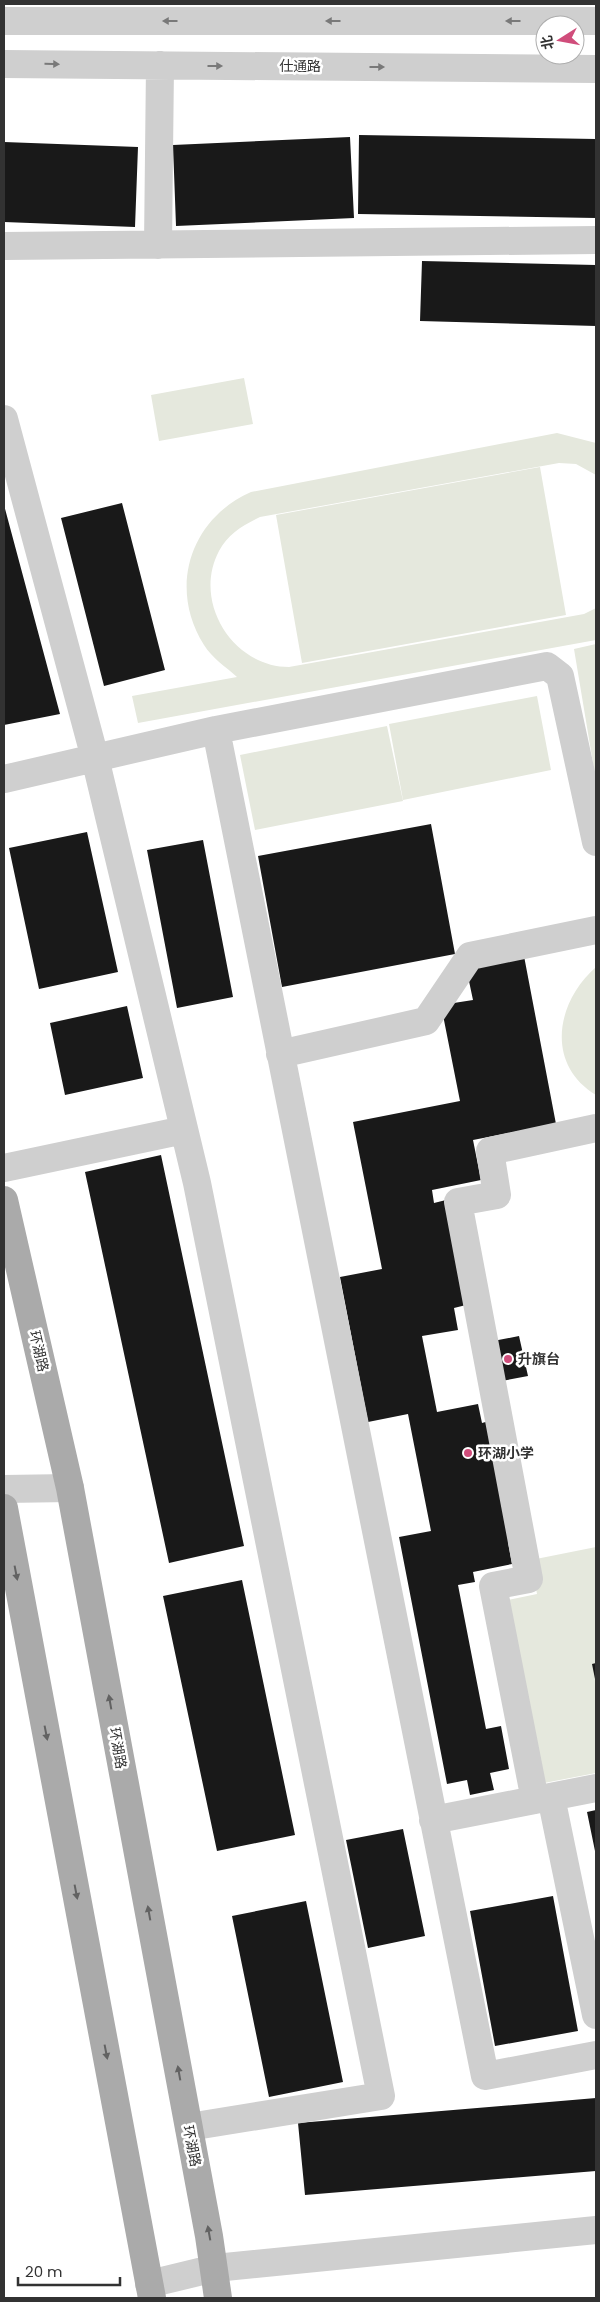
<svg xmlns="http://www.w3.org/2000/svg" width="600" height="2302" font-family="Poppins,'Noto Sans SC',sans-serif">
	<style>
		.green { fill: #e5e8dd }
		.building { fill: #191919 }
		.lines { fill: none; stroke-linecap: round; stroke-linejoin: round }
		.minor { stroke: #cfcfcf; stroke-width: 28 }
		.major { stroke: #aaa; stroke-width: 28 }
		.oneway { fill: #797979 }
		.oneway2 { fill: #626262 }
		.poi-dot { fill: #d04d7b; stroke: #fff; stroke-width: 2 }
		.labels { text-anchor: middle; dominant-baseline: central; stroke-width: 5; stroke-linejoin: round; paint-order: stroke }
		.street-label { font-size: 14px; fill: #323232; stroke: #fff }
		.poi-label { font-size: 14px; font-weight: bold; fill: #323232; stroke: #fff; text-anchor: start }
	</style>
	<rect width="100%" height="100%" fill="#fff"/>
	<path class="green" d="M244,378L253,424L159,441L151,395Z
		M557,433L596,443V475L576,464L559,463L260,517C243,525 228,534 219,551C192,602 233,667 289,667L584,614L596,608V640L138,723L132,696L237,677C226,667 212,658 204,645C168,588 190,519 251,492Z
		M540,467L566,615L302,663L276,515Z
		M596,644V774L595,775L574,649Z
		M537,696L551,770L403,800L389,724Z
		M387,726L403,801L255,830L240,755Z
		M596,967V1095C545,1064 556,1002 596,967Z
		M596,1547V1773L544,1783L508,1600L537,1594L531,1560Z"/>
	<path class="building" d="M359,135L596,139V218L358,214Z
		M350,137L354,218L176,226L173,145Z
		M4,142L138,147L135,227L4,222Z
		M422,261L596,265V326L420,321Z
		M122,503L165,670L104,686L61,518Z
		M4,505L60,714L4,725Z
		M431,824L455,954L282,987L258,856Z
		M87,832L118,972L39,989L9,848Z
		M203,840L233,997L177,1008L147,850Z
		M524,956L556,1124L473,1140L481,1180L432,1190L434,1203L446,1200L466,1305L454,1308L458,1330L422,1336L437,1412L478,1404L482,1423L489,1421L512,1541L508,1542L512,1564L473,1572L475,1582L458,1585L486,1729L501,1726L509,1769L490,1773L494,1790L470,1795L467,1780L447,1784L399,1537L431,1531L408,1414L368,1422L340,1277L382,1269L353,1122L460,1101L441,1005L473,1000L466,967Z
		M127,1006L143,1078L65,1095L50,1023Z
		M161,1155L244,1546L169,1563L85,1172Z
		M519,1336L528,1376L496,1382L488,1342Z
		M242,1580L295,1835L217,1851L163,1596Z
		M596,1663V1679H595L592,1664Z
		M596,1810V1851H595L587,1812Z
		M403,1829L425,1936L368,1948L346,1840Z
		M553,1896L578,2031L495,2046L470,1911Z
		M306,1901L343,2082L269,2097L232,1916Z
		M596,2098V2171L305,2195L298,2123Z"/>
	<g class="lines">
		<path class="minor" d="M4,21H596
			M4,64L596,69
			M158,245L160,65
			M4,246L596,240
			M4,419L95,758L197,1183L381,2096L189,2127
			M4,779L216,730
			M596,842L560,676L547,666L216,730L485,2076L596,2055
			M280,1054L426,1021L470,956L596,930
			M4,1168L184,1130
			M4,1489L70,1488
			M551,1797L596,2015
			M535,1800L493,1586L529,1579L458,1202L497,1195L490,1151L596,1128
			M433,1820L596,1788
			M149,2284L215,2268L596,2230"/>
		<path class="major" d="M4,1200L70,1488L209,2236L218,2298
			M4,1508L152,2298"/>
	</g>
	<defs><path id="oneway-solid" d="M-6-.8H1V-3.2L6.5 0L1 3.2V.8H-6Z" transform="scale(1.25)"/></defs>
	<g class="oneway">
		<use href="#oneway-solid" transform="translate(170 21) rotate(-180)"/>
		<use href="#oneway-solid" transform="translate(333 21) rotate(-180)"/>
		<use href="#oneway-solid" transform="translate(513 21) rotate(-180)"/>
		<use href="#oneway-solid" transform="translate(52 64) rotate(1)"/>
		<use href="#oneway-solid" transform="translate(215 66)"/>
		<use href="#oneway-solid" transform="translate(377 67)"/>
	</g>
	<g class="oneway2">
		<use href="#oneway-solid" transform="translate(16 1573) rotate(79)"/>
		<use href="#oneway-solid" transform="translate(110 1702) rotate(-100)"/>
		<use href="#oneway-solid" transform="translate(46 1733) rotate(79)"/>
		<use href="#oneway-solid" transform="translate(76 1892) rotate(79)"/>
		<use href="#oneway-solid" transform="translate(149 1913) rotate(-100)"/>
		<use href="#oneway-solid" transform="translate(106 2052) rotate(79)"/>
		<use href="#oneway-solid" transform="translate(179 2073) rotate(-100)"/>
		<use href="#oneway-solid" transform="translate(209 2233) rotate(-100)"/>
	</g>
	<g class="poi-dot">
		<circle cx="508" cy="1359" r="5"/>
		<circle cx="468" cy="1453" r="5"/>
	</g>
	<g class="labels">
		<g class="street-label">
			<text x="300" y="66">仕通路</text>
			<text transform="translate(39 1351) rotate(77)">环湖路</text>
			<text transform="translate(118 1748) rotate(80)">环湖路</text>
			<text transform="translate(192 2146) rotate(79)">环湖路</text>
		</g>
		<g class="poi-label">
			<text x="518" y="1359">升旗台</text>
			<text x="478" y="1453">环湖小学</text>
		</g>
	</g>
	<rect width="600" height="2302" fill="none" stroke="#323232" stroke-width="10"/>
	<g transform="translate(560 40) rotate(259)"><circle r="24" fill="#ffffff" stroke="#adadad"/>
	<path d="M0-4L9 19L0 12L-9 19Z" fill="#d04d7b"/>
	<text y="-8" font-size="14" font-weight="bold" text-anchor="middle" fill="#323232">北</text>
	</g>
	<path d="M18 2277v8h102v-8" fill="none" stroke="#323232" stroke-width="2.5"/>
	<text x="25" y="2277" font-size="15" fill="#323232" stroke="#ffffff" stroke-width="4" paint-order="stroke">20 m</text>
</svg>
